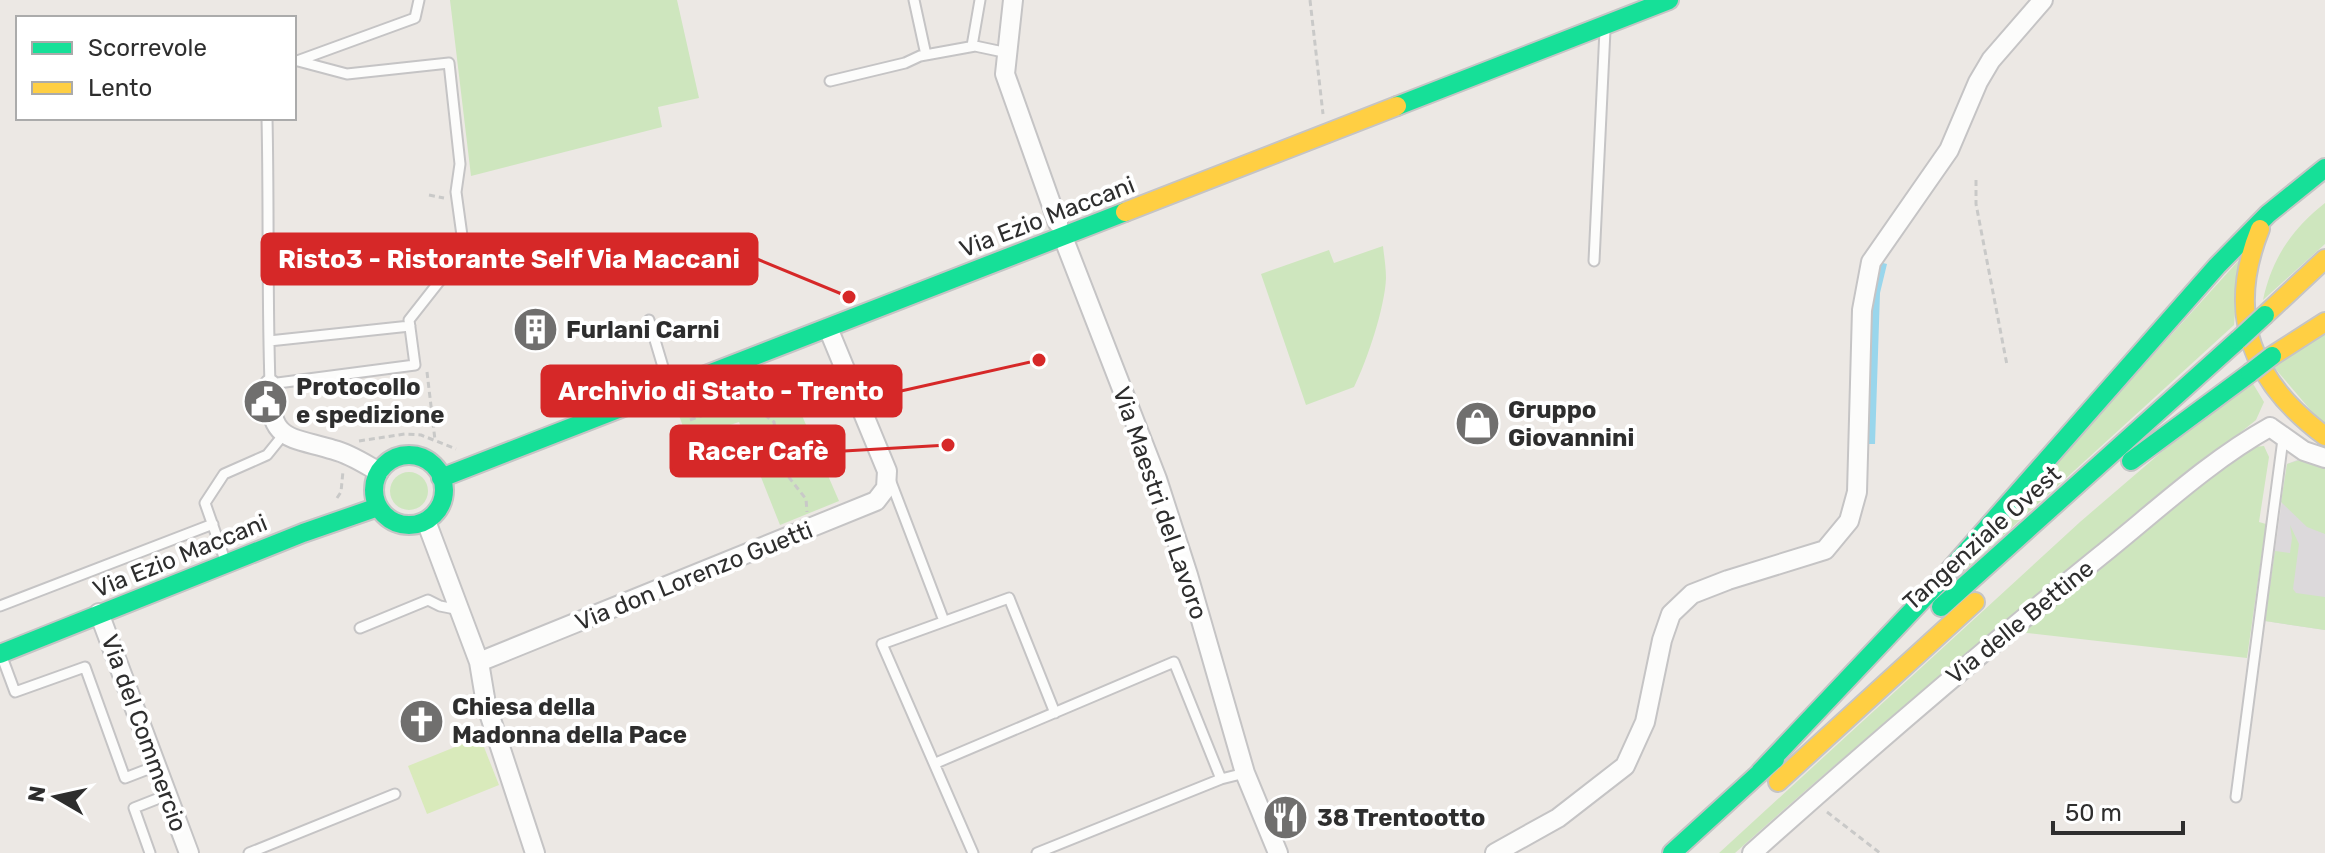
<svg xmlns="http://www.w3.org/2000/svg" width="2325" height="853" font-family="Rubik,sans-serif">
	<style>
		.industrial { fill: #dcd9db }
		.green { fill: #cee6be }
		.pitch { fill: #d9eabb }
		.water { fill: #99d6ec }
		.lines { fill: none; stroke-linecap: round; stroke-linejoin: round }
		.lane-casing { stroke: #c5c4c5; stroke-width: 13 }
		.street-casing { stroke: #c5c4c5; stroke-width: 22 }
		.fast-casing { stroke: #c5c4c5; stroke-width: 22 }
		.slow-casing { stroke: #c5c4c5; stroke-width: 22 }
		.path { stroke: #c9c9c8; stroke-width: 3; stroke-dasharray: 6 4; stroke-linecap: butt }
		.lane { stroke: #fcfcfb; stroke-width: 9 }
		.street { stroke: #fcfcfb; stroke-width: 18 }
		.fast { stroke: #16e098; stroke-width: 18 }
		.slow { stroke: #ffcf43; stroke-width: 18 }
		.fast-bridge-casing { stroke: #c6c5c4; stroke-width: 22; stroke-linecap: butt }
		.fast-bridge { stroke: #16e098; stroke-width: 18 }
		.labels { text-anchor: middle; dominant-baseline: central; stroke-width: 8; stroke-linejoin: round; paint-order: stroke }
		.street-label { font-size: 24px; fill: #2e2e2e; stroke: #fff }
		.poi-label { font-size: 24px; font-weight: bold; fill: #2e2e2e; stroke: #fff; text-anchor: start }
		.leader { fill: none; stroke: #d62828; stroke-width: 3 }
		.callout-dot { fill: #d62828; stroke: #fff; stroke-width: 3 }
		.callout { fill: #d62828; stroke: #d62828; stroke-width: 3 }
		.callout-label { font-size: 26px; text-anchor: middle; font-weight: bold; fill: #fff }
	</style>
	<rect width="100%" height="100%" fill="#ece8e4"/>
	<path class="industrial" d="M2297,460L2325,465V630L2265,621L2287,464Z"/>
	<path class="green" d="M450,0H677L699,98L658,107L662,127L471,176Z
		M2325,203V244L2263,300C2272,258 2292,229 2325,203Z
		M1383,246C1384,256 1386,267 1386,278C1385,307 1367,361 1354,387L1306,405L1261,274L1329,250L1334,263Z
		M2239,260L2234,325L1928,604Z
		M2325,329V427L2273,366Z
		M781,367L839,501L780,525L739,422L724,427L728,439L693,454L677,410Z
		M2252,382L2264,402L2256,420C2080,561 1903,702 1735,853H1719L2080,522L2165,449Z
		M2264,446L2269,457L2259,522L2266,524L2247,658L2018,632L2239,455L2254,447Z
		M2306,458L2325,465V534L2307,527L2281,502L2287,464Z
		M390 491a19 19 0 1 1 38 0a19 19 0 1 1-38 0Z
		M2290,525L2299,544L2293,589L2296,593L2325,597V630L2265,621L2275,551L2290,553L2292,538Z"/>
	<path class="pitch" d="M480,737L499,785L427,814L408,766Z"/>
	<path class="water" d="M1879,262L1887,264L1880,293L1875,444H1866L1871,296Z"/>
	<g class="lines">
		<defs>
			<path id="lane" d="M914,0L926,55
				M972,46L980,0
				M297,61L415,18L419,0
				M830,81L905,63L920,56L975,46L1008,53
				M267,118C269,207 267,295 270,384L415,365L409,320L464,250L456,192L460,164L449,63L347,74L298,61
				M1594,261L1605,30
				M649,320L669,387
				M269,341L410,326
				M891,482L944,621
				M225,560L205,503L224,474L267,455L284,434
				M0,606L213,524
				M360,628L428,600L440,606L460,610
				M2,657L15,692L85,667L125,778L156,766
				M936,763L1174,662L1221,779
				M2236,797L2283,439
				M150,853L134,808L167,795
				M249,853L395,794
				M973,853L882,644L1009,598L1055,713
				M1037,853L1221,779L1245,773"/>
			<path id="street" d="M1013,0L1005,74L1058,223
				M1063,237L1157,479L1188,575L1245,773L1278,853
				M270,384C269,443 289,436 334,450C350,454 365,464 379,472
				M2270,427L2304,451L2325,458
				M426,521L479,662L486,704L535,853
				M99,613L189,853
				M479,662L876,501L886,488L887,471L828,328
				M1495,853L1558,818L1625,766L1645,722L1662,640L1671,614L1692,594L1728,580L1825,550L1849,521L1857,492L1862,310L1871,262L1949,150L1978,82L1991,60L2043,0
				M1752,853C1866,751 1981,652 2100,556C2155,512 2209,461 2270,427"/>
			<path id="fast" d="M1397,106L1669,0
				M374 490a35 35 0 1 1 70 0a35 35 0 1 1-70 0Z
				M2131,461L2250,373
				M441,478L1125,212
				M1941,607L2238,340
				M0,654L303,533L378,507
				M1760,772L1942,579L2217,266L2268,214L2325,168
				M1672,853L1775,759"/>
			<path id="slow" d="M1125,212L1397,106
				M2260,229C2225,316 2252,382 2325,436
				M2265,315L2325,259
				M2272,356L2325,322
				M1778,782L1975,602"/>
		</defs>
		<use href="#lane" class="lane-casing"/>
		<use href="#street" class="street-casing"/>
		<use href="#fast" class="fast-casing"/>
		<use href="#slow" class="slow-casing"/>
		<path class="path" d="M1310,0L1323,114
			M1976,180V204L2007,365
			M429,195L444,198
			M427,372L435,440
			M745,383L747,399L751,404L774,422L780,466L806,499L807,512
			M690,420L747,399
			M359,441L405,434L421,435L456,449
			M337,498L341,492L343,471
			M1827,812L1880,853"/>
		<use href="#lane" class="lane"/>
		<use href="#street" class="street"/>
		<use href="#fast" class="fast"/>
		<use href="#slow" class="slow"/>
		<defs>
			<path id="fast-bridge" d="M2238,340L2265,315
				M2250,373L2272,356"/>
		</defs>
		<use href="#fast-bridge" class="fast-bridge-casing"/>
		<use href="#fast-bridge" class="fast-bridge"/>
	</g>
	<defs>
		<symbol id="building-disc" viewBox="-11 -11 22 22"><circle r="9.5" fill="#706f6e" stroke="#fff"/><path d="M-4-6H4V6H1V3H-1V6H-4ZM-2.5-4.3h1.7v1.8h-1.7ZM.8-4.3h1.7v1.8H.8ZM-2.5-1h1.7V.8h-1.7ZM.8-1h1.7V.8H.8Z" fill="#fff"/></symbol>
		<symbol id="civic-disc" viewBox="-11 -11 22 22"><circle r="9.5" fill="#706f6e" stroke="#fff"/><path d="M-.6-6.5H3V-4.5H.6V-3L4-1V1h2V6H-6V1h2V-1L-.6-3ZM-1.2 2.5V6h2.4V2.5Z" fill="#fff"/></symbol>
		<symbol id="shop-disc" viewBox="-11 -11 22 22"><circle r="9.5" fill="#706f6e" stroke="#fff"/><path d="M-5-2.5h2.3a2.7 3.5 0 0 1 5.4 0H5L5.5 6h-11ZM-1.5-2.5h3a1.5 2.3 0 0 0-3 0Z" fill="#fff"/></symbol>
		<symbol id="church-disc" viewBox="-11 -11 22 22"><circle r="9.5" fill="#706f6e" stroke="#fff"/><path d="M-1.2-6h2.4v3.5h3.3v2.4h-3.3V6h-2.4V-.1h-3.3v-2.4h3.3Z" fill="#fff"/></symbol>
		<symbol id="restaurant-disc" viewBox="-11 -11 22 22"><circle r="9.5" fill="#706f6e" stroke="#fff"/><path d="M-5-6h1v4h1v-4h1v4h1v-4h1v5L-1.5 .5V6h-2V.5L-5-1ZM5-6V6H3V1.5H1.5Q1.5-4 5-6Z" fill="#fff"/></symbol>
	</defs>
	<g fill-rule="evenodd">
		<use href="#building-disc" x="510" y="304" width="51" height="51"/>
		<use href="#civic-disc" x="240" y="376" width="51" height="51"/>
		<use href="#shop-disc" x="1452" y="398" width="51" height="51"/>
		<use href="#church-disc" x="396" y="696" width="51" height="51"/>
		<use href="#restaurant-disc" x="1260" y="792" width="51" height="51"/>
	</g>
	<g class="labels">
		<g class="street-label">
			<text transform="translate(1047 217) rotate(-21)">Via Ezio Maccani</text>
			<text transform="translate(1160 503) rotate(71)">Via Maestri del Lavoro</text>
			<text transform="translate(1982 538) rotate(-42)">Tangenziale Ovest</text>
			<text transform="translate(180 556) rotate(-22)">Via Ezio Maccani</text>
			<text transform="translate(694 576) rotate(-22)">Via don Lorenzo Guetti</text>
			<text transform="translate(2020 622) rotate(-39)">Via delle Bettine</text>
			<text transform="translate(144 733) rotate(70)">Via del Commercio</text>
		</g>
		<g class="poi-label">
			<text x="566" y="330">Furlani Carni</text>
			<text x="296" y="387">Protocollo<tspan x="296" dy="28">e spedizione</tspan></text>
			<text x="1508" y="410">Gruppo<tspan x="1508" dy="28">Giovannini</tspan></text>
			<text x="452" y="707">Chiesa della<tspan x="452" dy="28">Madonna della Pace</tspan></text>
			<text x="1317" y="818">38 Trentootto</text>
		</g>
	</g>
	<path class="leader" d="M849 297L757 259M1039 360L901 391M948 445L844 451"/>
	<g class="callout-dot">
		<circle cx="849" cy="297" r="8"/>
		<circle cx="1039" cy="360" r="8"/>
		<circle cx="948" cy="445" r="8"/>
	</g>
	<g class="callout">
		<rect x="262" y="234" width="495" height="50" rx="8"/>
		<rect x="542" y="366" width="359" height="50" rx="8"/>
		<rect x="671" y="426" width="173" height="50" rx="8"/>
	</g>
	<g class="callout-label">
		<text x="509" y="268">Risto3 - Ristorante Self Via Maccani</text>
		<text x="721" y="400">Archivio di Stato - Trento</text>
		<text x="758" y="460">Racer Cafè</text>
	</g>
	<rect x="16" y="16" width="280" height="104" fill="#ffffff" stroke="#ababab" stroke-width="2"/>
	<rect x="32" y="42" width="40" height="12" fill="#16e098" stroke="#ababab" stroke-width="2"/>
	<text x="88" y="56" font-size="24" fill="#2e2e2e">Scorrevole</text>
	<rect x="32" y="82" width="40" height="12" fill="#ffcf43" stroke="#ababab" stroke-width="2"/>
	<text x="88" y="96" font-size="24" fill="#2e2e2e">Lento</text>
	<g transform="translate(56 797) rotate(279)" stroke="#ffffff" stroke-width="6" paint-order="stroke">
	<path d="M0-6L14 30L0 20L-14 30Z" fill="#2e2e2e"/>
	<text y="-12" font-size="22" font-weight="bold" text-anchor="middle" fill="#2e2e2e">N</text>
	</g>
	<path d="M2053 821v12h130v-12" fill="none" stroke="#2e2e2e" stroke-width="4"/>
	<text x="2065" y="821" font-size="24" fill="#2e2e2e" stroke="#ffffff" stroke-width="6" paint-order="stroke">50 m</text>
</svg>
